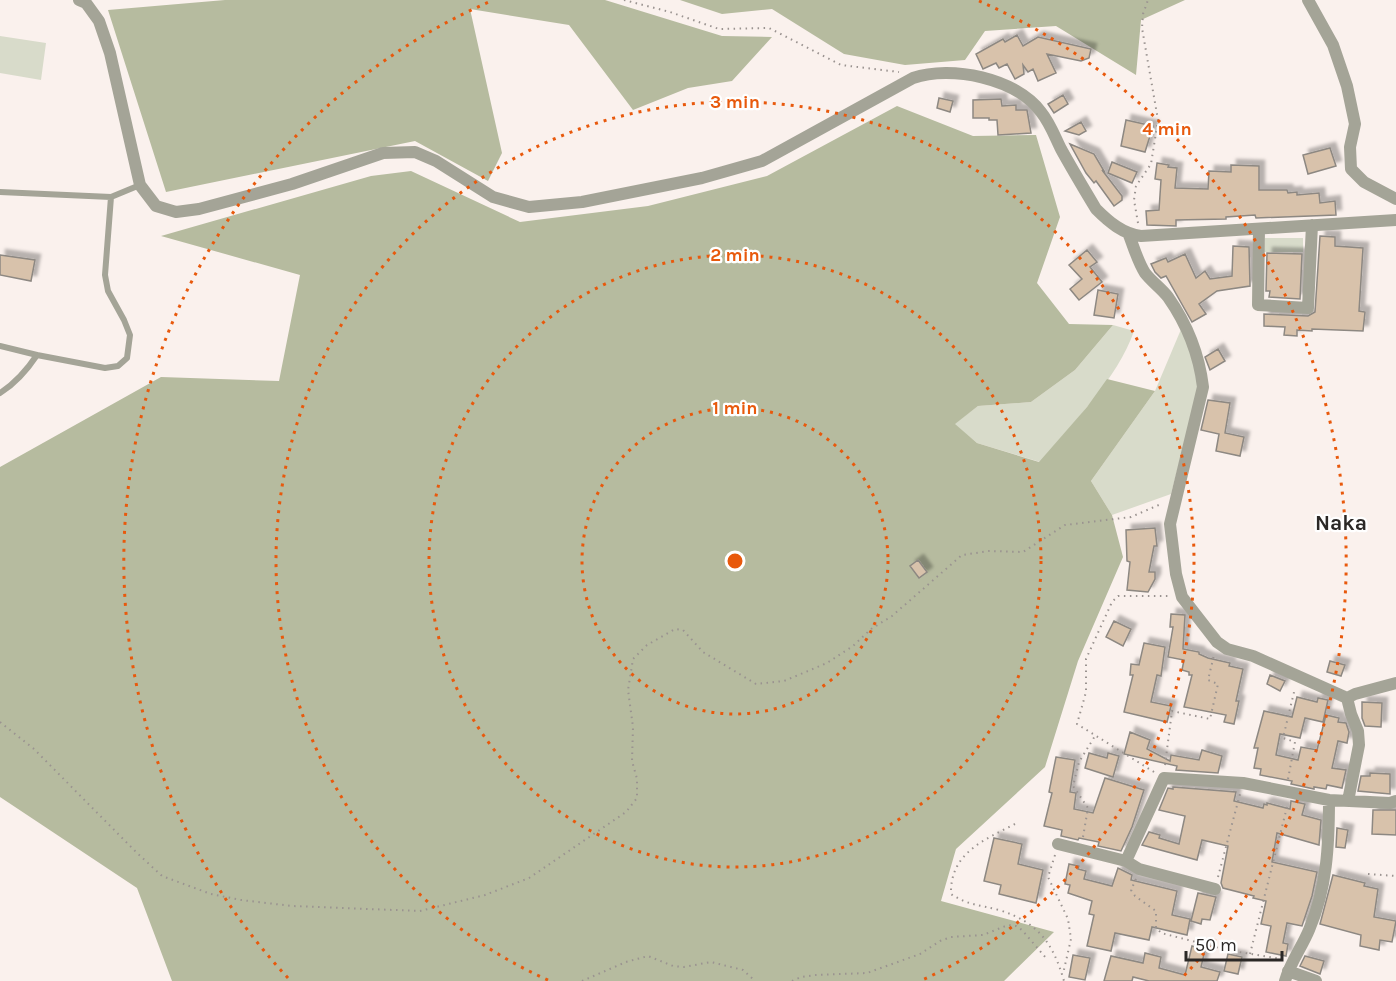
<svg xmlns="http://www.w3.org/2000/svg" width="1396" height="981" font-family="Karla,sans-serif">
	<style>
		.green { fill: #d8dbca }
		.forest { fill: #b6bb9f }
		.building { fill: #d8c2ab; stroke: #8d8882; stroke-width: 1.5; filter: url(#shadow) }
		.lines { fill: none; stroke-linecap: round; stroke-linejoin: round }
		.path { stroke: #9a9390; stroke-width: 2; stroke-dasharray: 1.5 4.5; stroke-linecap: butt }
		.service { stroke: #a4a497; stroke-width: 6 }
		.minor { stroke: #a4a497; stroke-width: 12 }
		.ring { fill: none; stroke: #e8590c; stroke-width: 3; stroke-dasharray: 3 6 }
		.labels { text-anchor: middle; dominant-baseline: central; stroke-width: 4.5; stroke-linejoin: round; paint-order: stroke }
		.quarter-label { font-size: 21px; font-weight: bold; fill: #2b2826; stroke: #fff }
		.centre { fill: #e8590c; stroke: #fff; stroke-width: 3 }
		.ring-label { font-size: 18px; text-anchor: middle; font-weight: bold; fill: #e8590c; stroke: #fff; stroke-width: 4.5; stroke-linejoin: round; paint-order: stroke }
	</style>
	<defs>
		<filter id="shadow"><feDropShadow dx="5.5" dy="-5.5" stdDeviation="1.5" flood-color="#0004"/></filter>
	</defs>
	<rect width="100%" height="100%" fill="#faf1ed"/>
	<path class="green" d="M0,36L46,43L41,80L0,73Z
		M1265,238H1303V252H1264Z
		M1113,325L1134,331C1118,378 1072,424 1040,462L977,443L954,424L978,406L1031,402L1075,370Z
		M1182,327L1196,366L1198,390L1171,494L1112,515L1091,481L1155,391Z"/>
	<path class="forest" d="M225,0H605L722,36L772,37L732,81L688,88L633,110L569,25L470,9L502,153L488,181L415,141L166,192L108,10Z
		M680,0H1185L1141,20L1136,75L1056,26L985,31L965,60L905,65L844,54L772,9L722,14Z
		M897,106L973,136L1036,135L1060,217L1037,283L1069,324L1113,325L1075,370L1031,402L978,406L955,424L977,443L1039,462L1087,407L1107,379L1155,391L1091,481L1112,515L1123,557L1078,661L1045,767L956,849L941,901L1054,932L1004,981H172L137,888L0,797V467L161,377L279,381L300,275L161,236L371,176L411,171L520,222L648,206L767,176Z"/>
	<path class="building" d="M1017,35L1023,46L1038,37L1091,49L1089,58L1081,61L1047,54L1056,73L1038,81L1033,69L1028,72L1023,65L1024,74L1015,79L1007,64L999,68L996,63L983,69L976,54L1003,39L1005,42Z
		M1063,95L1068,104L1054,113L1048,104Z
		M939,98L953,101L950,112L937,108Z
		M1001,99L1002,106L1016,105V110H1027L1031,133L998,135L997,120H989V118H973V100Z
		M1126,120L1153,126L1145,152L1121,146Z
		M1081,122L1086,131L1079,135L1065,131Z
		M1070,144L1094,154L1104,171L1102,170L1122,196V200L1114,206L1096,181L1094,183L1086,173Z
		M1330,148L1336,166L1308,174L1303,155Z
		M1112,162L1137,172L1132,183L1108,173Z
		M1157,163L1169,165L1168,167L1177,168L1175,188L1208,189L1209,171L1231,172V165L1259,166V190H1287L1288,193L1297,192V195L1319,193L1320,203L1335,201L1336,215L1256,218L1255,215L1226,217V219L1176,220V226L1147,225L1146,211L1159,210L1161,180L1155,179Z
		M1320,236L1335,237V246L1363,248L1359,311L1365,312L1363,331L1312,329V331L1297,330V336L1284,335L1285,327L1264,326V314L1308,316L1315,312Z
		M1233,246L1249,247L1250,286L1217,291L1199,304L1206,314L1192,322L1166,276L1161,278L1155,272L1151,264L1166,258L1168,262L1185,254L1196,278L1205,271L1210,279L1232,276Z
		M1087,250L1097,262L1090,267L1102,282L1079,300L1070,289L1082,279L1069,265Z
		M1267,253L1302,254L1300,299L1269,297L1270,291H1266Z
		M0,255L35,260L31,281L0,275Z
		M1098,290L1118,294L1114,318L1094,315Z
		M1218,349L1225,361L1210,370L1205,357Z
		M1208,400L1230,403L1225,433L1244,437L1240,456L1216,451L1219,434L1201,430Z
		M1155,528L1157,546H1154L1149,572H1155V579L1148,592L1127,590L1130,562L1127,561L1126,530Z
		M918,560L927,572L919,578L910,566Z
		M1171,614L1185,615L1183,649L1199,652V654L1208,658L1230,663L1229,666L1243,669L1236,701H1239L1234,724L1224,722L1226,715L1184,707L1192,675H1189V672L1182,670L1184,660L1168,657L1173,627H1170Z
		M1114,621L1131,629L1123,646L1106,637Z
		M1144,643L1165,647L1161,676L1157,675L1151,702L1171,706L1167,722L1124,712L1133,675H1130L1131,664L1139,665Z
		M1330,661L1345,665L1341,676L1327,672Z
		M1270,675L1285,681L1280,691L1267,684Z
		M1297,697L1317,702L1318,698L1328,700L1323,722L1305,718L1300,738L1280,734L1276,755L1298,760L1301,747L1317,750L1326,715L1339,718L1338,722L1346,723L1349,732L1347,743L1338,741L1332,768L1346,770L1342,788L1327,785L1326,789L1314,787V789L1291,784L1292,781L1260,775L1261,769L1254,768L1258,748H1254L1264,711L1292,717Z
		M1362,702L1382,703L1381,727L1365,726L1362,718Z
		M1130,732L1150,740L1147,749L1170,761L1171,755L1199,760L1202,750L1222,756L1218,773L1176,770L1177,766L1124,754Z
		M1089,753L1107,758L1108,753L1119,756L1113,777L1085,768Z
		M1056,757L1075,760L1070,792L1076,793L1074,809L1093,813L1105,778L1144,790L1132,827L1121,851L1098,846L1099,842L1079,838L1078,840L1061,836L1062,830L1044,826L1052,793L1049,792Z
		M1370,773L1390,774V794L1358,791L1361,776H1370Z
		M1173,787L1236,792L1234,801L1263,808L1264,804L1267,805V803L1290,809L1291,801L1305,804L1302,815L1321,820L1319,845L1277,833L1272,862L1317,872L1312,896L1302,926L1287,923L1283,943L1288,944L1286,956L1266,952L1271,926L1261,924L1266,901L1253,898L1254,896L1223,888L1221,883L1228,846L1202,840L1197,860L1142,845L1149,832L1160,835L1159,838L1179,844L1185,816L1159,810L1168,788L1173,789Z
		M1373,810H1396V835L1372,834Z
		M1337,828L1348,830L1345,848L1336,847Z
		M994,838L1022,844L1018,864L1043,870L1036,903L999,894L1001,885L984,881Z
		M1069,864L1079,866L1078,869L1086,871L1084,879L1112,886L1118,868L1132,875L1131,880L1177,891L1172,915L1190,919L1187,935L1152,927L1149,940L1115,933L1111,951L1087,946L1094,915L1089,914L1092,901L1068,893L1070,885L1065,884Z
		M1333,875L1365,883L1364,886L1378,889L1374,917L1396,921L1392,942L1380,940L1379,950L1360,946L1361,935L1320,924Z
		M1198,893L1216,897L1210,920L1202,919L1201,924L1191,921Z
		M1192,946L1205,950L1201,967L1220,972L1217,981H1149L1133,977L1132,981H1104L1111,956L1143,963L1145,953L1161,957L1159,968L1185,975Z
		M1228,954L1242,957L1238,974L1224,971Z
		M1073,955L1090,958L1085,980L1069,977Z
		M1305,956L1324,961L1320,974L1300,966Z"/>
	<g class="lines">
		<path class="path" d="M624,0L670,12L719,29L769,28L841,65L899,72
			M1138,223L1134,200L1136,186L1151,164L1158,120L1142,28L1143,14L1148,0
			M0,722L34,749L136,852L162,876L211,894L241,900L292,906L420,911L485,895L529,878L626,812L637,798V779L632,761L633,727L628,690L633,659L647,645L675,629L683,630L703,652L756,684L784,681L827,663L853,646L871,629L892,616L962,555L989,551L1023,552L1065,525L1131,517L1161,504
			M1165,765L1172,711L1210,719L1218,684L1208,680L1214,655
			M1154,772L1077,724L1086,692V659L1112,602L1118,596H1170
			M1288,779L1295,742L1283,738L1295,688
			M1015,824C984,840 950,853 951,894C967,905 980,905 999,910C1038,922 1053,943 1064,981
			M1083,837L1088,808L1073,786L1079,762L1095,736
			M1055,855L1048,877L1068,919L1071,939L1063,974
			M1368,874L1396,876
			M1218,877L1240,794
			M1136,879L1131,890L1135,896L1156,911V927L1161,933L1227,950L1281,959
			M1250,954L1288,803
			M582,981L626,962L648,956L673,966L684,967L711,962L743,970L755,981
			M792,981L801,977L816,975L867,973L920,954L940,941L951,937L983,935L1008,925L1016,926L1022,930L1046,958"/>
		<path class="service" d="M0,192L111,197L140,185
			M0,346L37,355
			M0,393C16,383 27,370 37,355L105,368L118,366L127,358L130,335L124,320L108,291L105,275L111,197"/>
		<path class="minor" d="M79,0L86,3L99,21L110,53L140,185L156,206L176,212L199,209L292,184L383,153L415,152L436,161L493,197L529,207L582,202L702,178L762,161L913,78C951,65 1016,78 1041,112C1050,123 1055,137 1061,149C1072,169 1084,189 1096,209C1109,222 1123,234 1141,236L1396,220
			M1308,0L1333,45L1347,86L1355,124L1350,147L1351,169L1364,182L1396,199
			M1259,229L1258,305L1308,308L1312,225
			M1129,235C1134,248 1138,262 1145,273C1152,282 1161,288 1168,297C1187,324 1199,354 1203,387L1170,524L1176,574L1182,597L1217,642L1227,649L1253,656L1347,698
			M1347,698L1351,714L1358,731L1359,745L1348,801
			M1347,698L1355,694L1396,683
			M1058,844L1126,861L1164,778L1243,783L1329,800L1390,803L1396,801
			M1126,861L1139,869L1215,889
			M1288,971L1316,981
			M1285,981C1290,963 1302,947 1309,930C1327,888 1329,845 1329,800"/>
	</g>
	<g class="ring">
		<circle cx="735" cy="561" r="153"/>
		<circle cx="735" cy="561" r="306"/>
		<path d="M548 980A459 459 0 1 1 922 980"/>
		<path d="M288 978A611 611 0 0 1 491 1M979 1A611 611 0 0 1 1182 978"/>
	</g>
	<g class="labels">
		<g class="quarter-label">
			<text x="1341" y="523">Naka</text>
		</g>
	</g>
	<circle cx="735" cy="561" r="9" class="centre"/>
	<g class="ring-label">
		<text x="735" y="108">3 min</text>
		<text x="1167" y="135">4 min</text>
		<text x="735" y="261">2 min</text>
		<text x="735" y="414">1 min</text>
	</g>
	<path d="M1186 951v9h96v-9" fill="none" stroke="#2b2826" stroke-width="3"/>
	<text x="1195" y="951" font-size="18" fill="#2b2826" stroke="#ffffff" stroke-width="4.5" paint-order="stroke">50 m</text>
</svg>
